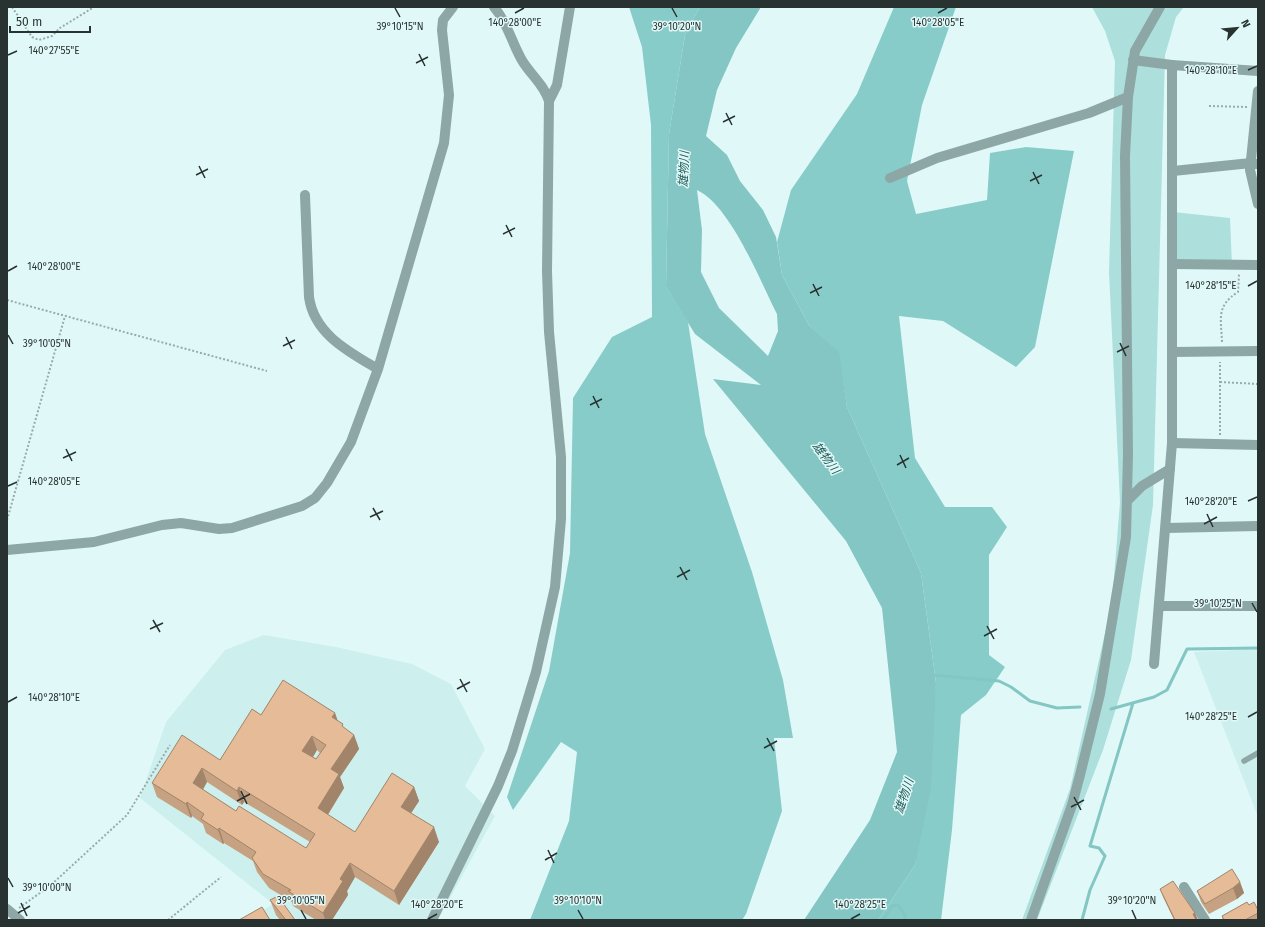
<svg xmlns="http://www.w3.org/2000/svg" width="1265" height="927" font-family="'Fira Sans','Noto Sans JP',sans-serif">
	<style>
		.built { fill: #cdf0ee }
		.green { fill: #addfdc }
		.forest { fill: #88ccc9 }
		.water { fill: #83c6c3; fill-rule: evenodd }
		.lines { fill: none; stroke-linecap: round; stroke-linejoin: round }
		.stream { stroke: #83c6c3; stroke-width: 3 }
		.path { stroke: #98abaa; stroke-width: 2; stroke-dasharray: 2 2; stroke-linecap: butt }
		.service { stroke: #8ca7a6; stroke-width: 5.5 }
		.minor { stroke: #8ca7a6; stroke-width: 10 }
		.tertiary { stroke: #8ca7a6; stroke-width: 10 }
		.wall { fill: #c6a283; fill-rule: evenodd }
		.shaded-wall { fill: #a1846a }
		.building { fill: #e6bc98; stroke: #a1846a; fill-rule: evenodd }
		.ticks { fill: none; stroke: #283231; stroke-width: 1.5 }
		.labels { text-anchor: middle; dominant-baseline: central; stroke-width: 3; stroke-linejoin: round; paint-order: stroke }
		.water-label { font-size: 12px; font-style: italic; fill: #245d5b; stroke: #e0f9f8 }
		.ticks-label { font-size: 10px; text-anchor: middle; fill: #283231; stroke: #e0f9f8; stroke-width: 3; stroke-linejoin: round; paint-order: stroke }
	</style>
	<rect width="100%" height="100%" fill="#e0f9f8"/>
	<path class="built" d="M264,635L336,647L412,664L451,684L485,749L465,786L495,816L438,920H246L273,904L140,798L166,722L225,650Z
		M1258,649V817L1194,652Z"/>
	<path class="green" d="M1092,7H1184L1176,17L1165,55L1153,505L1131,660L1103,750L1037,920H1022L1070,789L1112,602L1120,502L1109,272L1115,61L1105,31Z
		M1173,212L1230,218L1232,265L1172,264Z"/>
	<path class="forest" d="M629,7H700L685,35L669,134L666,287L688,322L705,434L752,572L783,680L793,738H774L782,811L746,914L742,920H530L569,821L577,752L561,742L513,810L507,797L549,671L570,553L573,398L612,337L652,317L651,125L642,47Z
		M894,7H956L922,105L907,181L916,214L987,200L990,153L1026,147L1074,151L1035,347L1016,367L943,321L899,316L915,458L945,507H992L1007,527L989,555V655L1005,667L986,695L961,715L952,830L941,920H878L915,865L936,683L921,573L847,407L838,352L809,325L782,275L777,242L791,190L857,94Z"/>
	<path class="water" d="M700,7H761L736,48L717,90L706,136L727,155L740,181L763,210L776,237L782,275L809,325L839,352L847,407L921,573L936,683L931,788L915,865L878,920H804L870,820L897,752L882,608L846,541L713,379L761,385L695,334L666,287L669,134L685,35ZM697,190C731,206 760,281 777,314L778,331L768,356L719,308L701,272L702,230Z"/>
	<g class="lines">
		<path class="stream" d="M932,675L999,681L1011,687L1030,701L1057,708L1080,707
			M1111,709L1154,697L1167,690L1187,649L1258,648
			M883,920L892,906L898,905L905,915V920
			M1082,920L1090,890L1105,856L1099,848L1090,846L1133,703"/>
		<path class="path" d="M12,7L32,37L39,40L52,36L60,28L94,7
			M1209,106L1247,107
			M7,300L267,371
			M1222,342C1221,318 1216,306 1238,292L1239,274
			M1220,382L1258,384
			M1220,435V362
			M7,520L65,316
			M19,908L51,885L127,815L170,745
			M168,920L221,877"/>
		<path class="service" d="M1244,761L1258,753"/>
		<path class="minor" d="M1133,60L1172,65
			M1258,91L1250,170L1258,204
			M549,101L557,85L570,7
			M1173,171L1251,163L1256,164
			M890,178L937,158L1089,113L1128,97
			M305,195L309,297C314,334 349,352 378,369
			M1172,264L1258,265
			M1172,352L1258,351
			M1172,443L1258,445
			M1127,501L1142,486L1170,469
			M1166,528L1258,526
			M7,550L94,542L162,525L181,523L219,529L232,528L302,506L315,498L327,483L351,442L378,369L444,143L449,95L442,30L443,20L453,7
			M1160,606H1258
			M1184,887L1205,920
			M7,909L20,920
			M432,920L498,786L512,751L536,672L555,587L561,519V457L549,332L547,271L549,101C544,85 532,76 523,62C512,44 508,23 494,7
			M1031,920L1072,805L1080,775L1100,694L1126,537L1128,454L1125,156L1128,97L1135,51L1160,7"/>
		<path class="tertiary" d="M1154,664L1172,443V65L1258,71"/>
	</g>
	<path class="wall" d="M335,713L337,720L345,729L354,735L359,749L340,777L344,788L328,815L355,832L414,787L419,801L411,813L439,842L399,905L355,877L347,891L348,895L332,920H316L293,906L292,902L269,888L257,872L253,861L224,843L223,844L206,833L203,824L192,816L191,818L157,797L152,783L220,760L261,715ZM317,750L320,753L316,759L313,757ZM207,782L242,805L244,802L310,842L306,848L236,811L203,790Z
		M1240,882L1244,893L1237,899L1209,914L1201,902L1197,891Z
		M1160,889L1195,913L1198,920H1174L1163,897Z
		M270,900L295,920H280L276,915Z
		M1249,905L1258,910V920H1223L1222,916Z"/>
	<path class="shaded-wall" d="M335,713L340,727L332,717Z
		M354,735L359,749L340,777L344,788L323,822L318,808L331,769Z
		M312,736L317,750L308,765L302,751Z
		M202,768L207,782L198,797L193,783Z
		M239,787L244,802L242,805L237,791Z
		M414,787L419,801L406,821L401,807Z
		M187,802L192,816L191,818L186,804Z
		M434,827L439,842L399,905L394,891Z
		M219,828L224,843L223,844L218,830Z
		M350,863L355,877L347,891L348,895L332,920H325L323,913L340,879Z
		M1240,882L1244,893L1237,899L1233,888Z
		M1195,913L1198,920H1195L1193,914Z"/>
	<path class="building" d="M283,680L335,713L332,717L343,724L342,726L354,735L331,769L339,774L318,808L355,832L392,773L414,787L401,807L434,827L394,891L350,863L340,879L343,881L323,913L288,891L291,890L263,874L252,858L256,852L219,828L218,830L201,819L204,814L187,802L186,804L152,783L182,735L220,760L252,709L261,715ZM312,736L326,745L316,759L302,751ZM202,768L237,791L239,787L315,834L306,848L239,806L236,811L193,783Z
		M1232,869L1240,882L1233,888L1205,904L1197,891Z
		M1173,881L1195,913L1193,914L1196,920H1174H1175L1160,889Z
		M278,896L295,920H286L270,900Z
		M1247,902L1249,905L1254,902L1258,910V913L1245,920H1224L1222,916Z
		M262,907L270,920H239Z"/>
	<path class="ticks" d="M395,8L400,17M672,8L677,17M515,13L524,8M938,13L947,8M419,54L425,66M8,55L17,51M416,63L428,57M1248,70L1257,66M726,113L732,125M723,122L735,116M199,166L205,178M1033,172L1039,184M196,175L208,169M1030,181L1042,175M506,225L512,237M503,234L515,228M8,271L17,266M813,284L819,296M1248,286L1257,281M810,293L822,287M8,335L13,344M286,337L292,349M1120,343L1126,356M283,346L295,340M1117,352L1129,346M593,396L599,408M590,405L602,399M66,449L72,461M900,455L906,468M63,458L76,452M897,465L909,458M8,486L17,482M1248,501L1257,497M373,508L380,520M1207,514L1213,527M370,517L383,511M1204,524L1217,517M680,567L687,580M677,577L690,570M1252,603L1257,612M153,620L160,632M987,626L994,639M150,629L163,623M984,636L997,629M460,679L467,692M457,689L470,682M8,702L17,697M1248,717L1257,712M767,738L774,751M764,748L777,741M241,791L247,804M1074,797L1081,810M237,801L250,794M1071,807L1084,800M548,850L554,863M545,860L557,853M8,878L13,887M21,903L27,916M301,910L306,919M578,910L583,919M1132,910L1136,919M18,913L30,906M428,919L437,914M851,919L860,914"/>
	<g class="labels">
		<g class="water-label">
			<text transform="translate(684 169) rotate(-88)">雄物川</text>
			<text transform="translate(826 458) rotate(53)">雄物川</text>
			<text transform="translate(904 796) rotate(-72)">雄物川</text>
		</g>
	</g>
	<g class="ticks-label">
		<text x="515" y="26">140°28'00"E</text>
		<text x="938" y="26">140°28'05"E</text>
		<text x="400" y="30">39°10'15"N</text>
		<text x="677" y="30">39°10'20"N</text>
		<text x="54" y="54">140°27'55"E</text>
		<text x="1211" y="74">140°28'10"E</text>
		<text x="54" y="270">140°28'00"E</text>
		<text x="1211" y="289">140°28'15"E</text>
		<text x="47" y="347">39°10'05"N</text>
		<text x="54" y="485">140°28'05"E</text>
		<text x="1211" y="505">140°28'20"E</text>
		<text x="1218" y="607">39°10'25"N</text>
		<text x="54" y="701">140°28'10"E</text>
		<text x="1211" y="720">140°28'25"E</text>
		<text x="47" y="891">39°10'00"N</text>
		<text x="301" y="904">39°10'05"N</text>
		<text x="578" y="904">39°10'10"N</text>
		<text x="1132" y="904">39°10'20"N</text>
		<text x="437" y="908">140°28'20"E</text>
		<text x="860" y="908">140°28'25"E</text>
	</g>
	<rect width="1265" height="927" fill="none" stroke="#283231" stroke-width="16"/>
	<g transform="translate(1237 28) rotate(63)" stroke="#e0f9f8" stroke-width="3" paint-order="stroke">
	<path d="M0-3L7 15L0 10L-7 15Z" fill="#283231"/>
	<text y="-6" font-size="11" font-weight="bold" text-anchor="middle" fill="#283231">N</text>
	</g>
	<path d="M10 26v6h80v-6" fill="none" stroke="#283231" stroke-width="2"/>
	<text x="16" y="26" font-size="12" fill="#283231" stroke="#e0f9f8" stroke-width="3" paint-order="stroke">50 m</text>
</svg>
